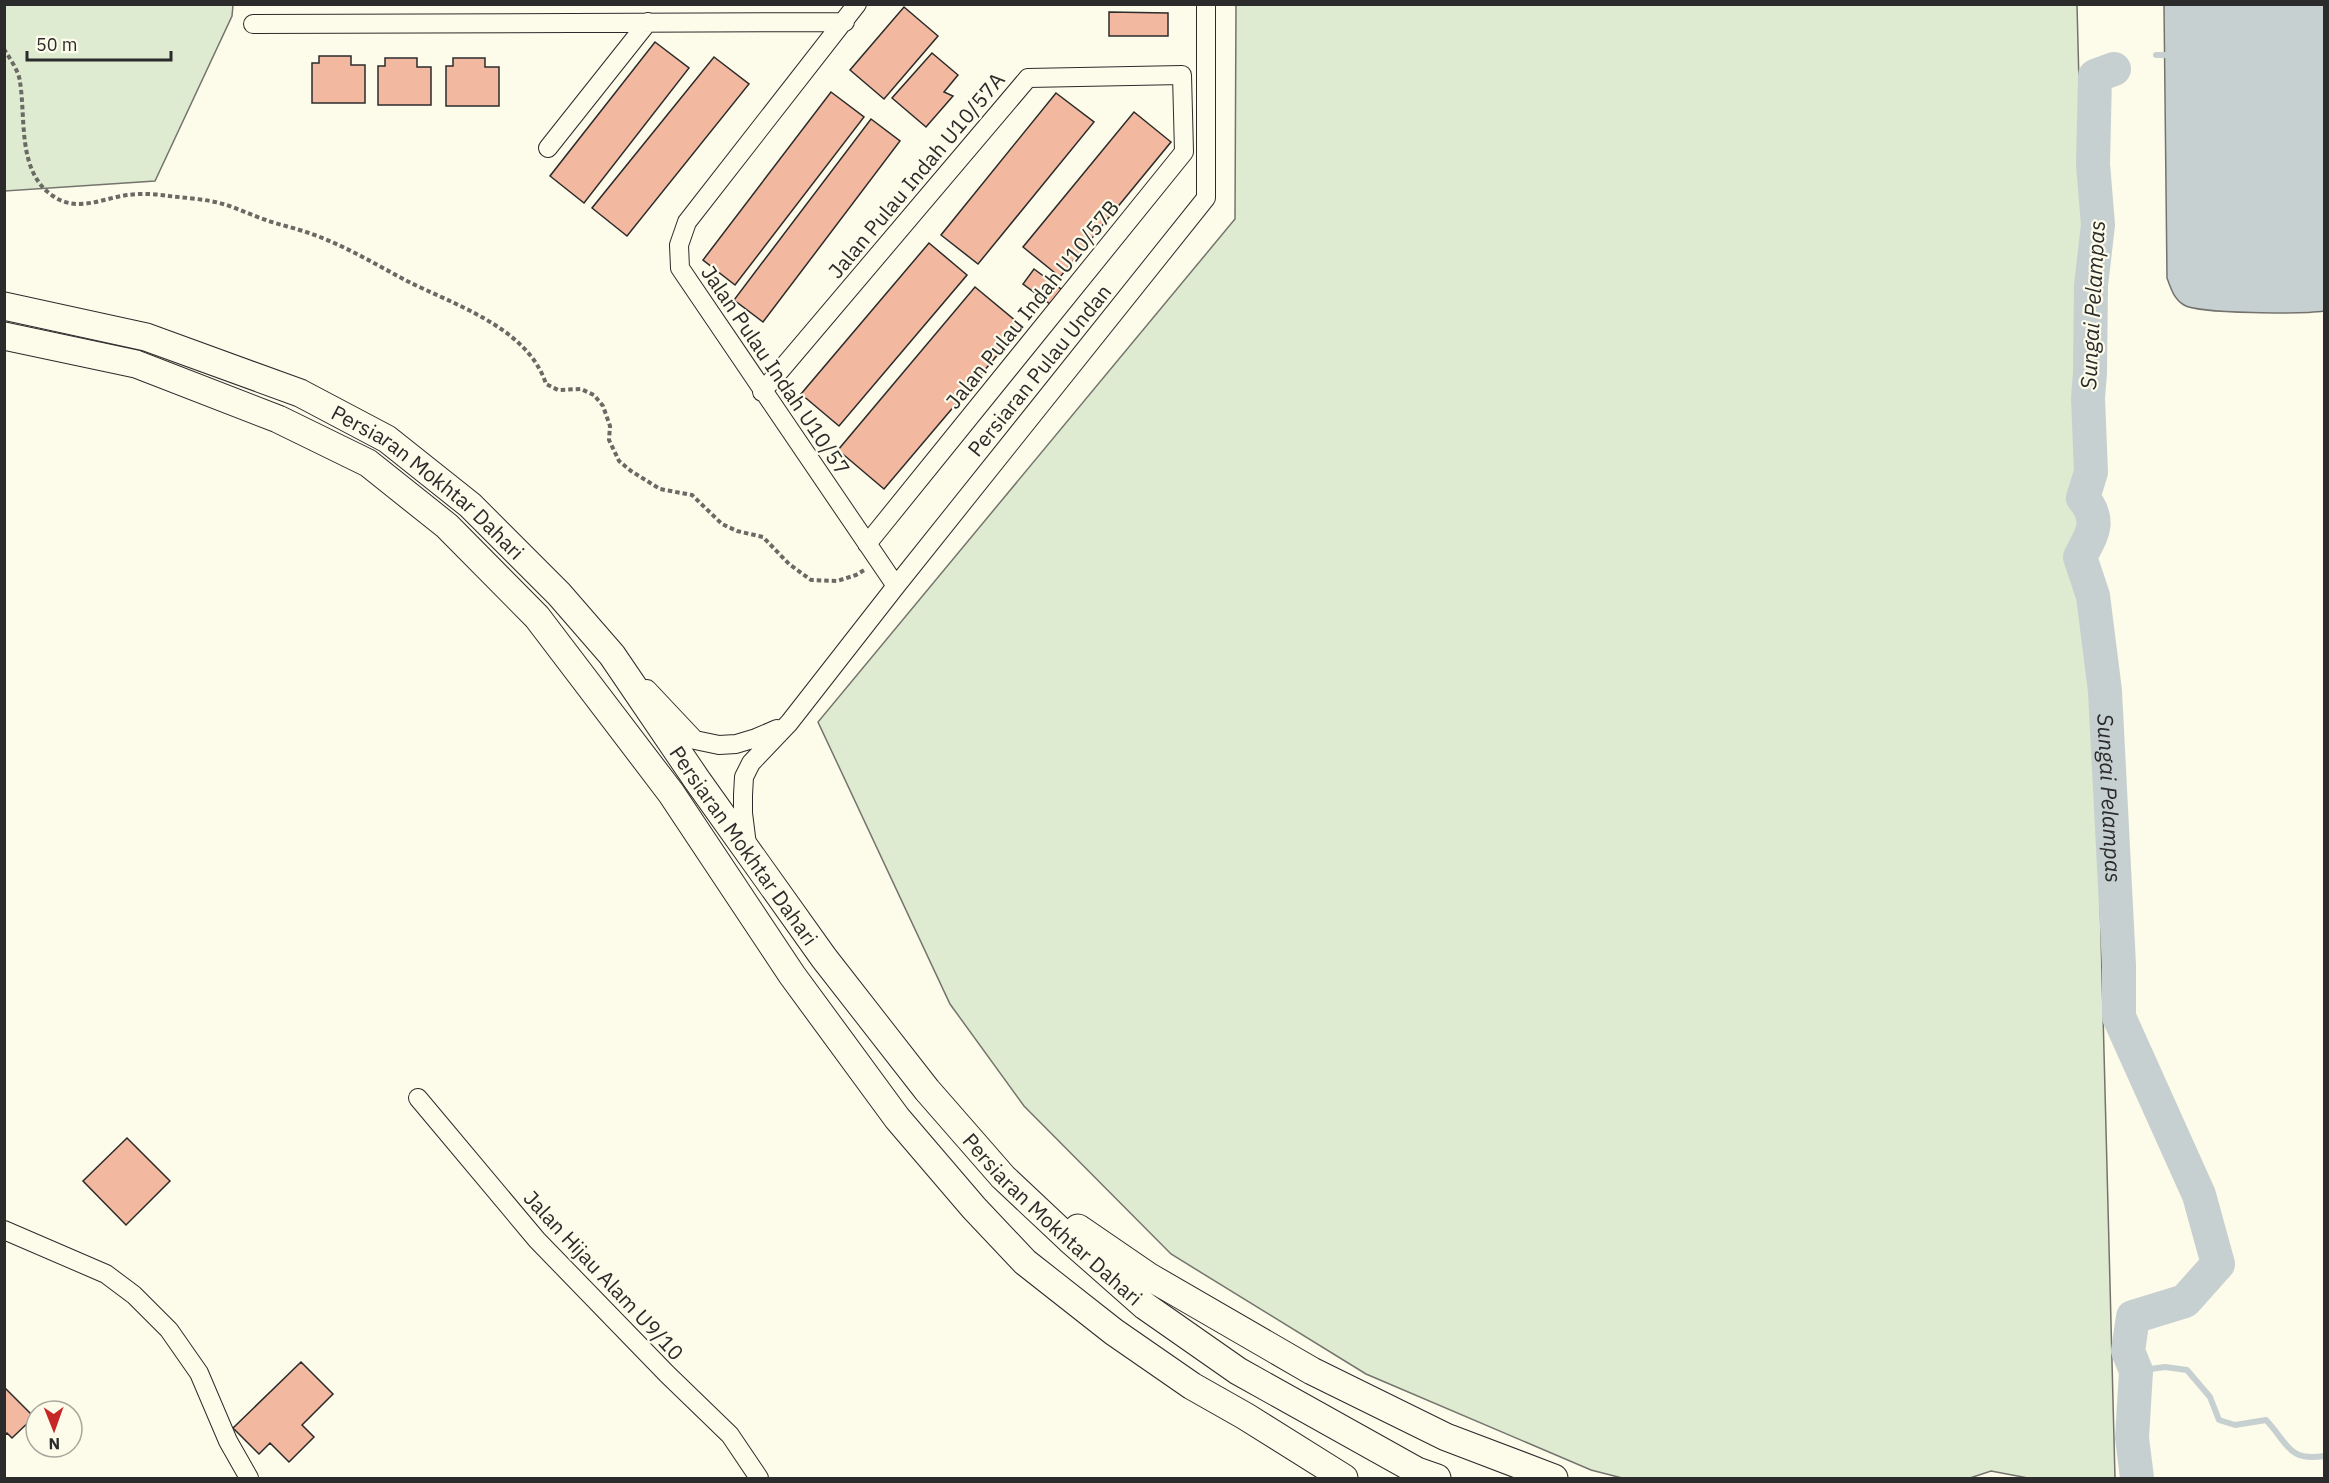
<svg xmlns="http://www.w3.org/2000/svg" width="2329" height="1483" font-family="'IBM Plex Sans',sans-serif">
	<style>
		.green { fill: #deebd1; stroke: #74746e; stroke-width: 1.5 }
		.water { fill: #c7d0d0; stroke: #74746e; stroke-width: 1.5 }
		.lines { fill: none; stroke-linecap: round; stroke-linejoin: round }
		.stream { stroke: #c7d0d0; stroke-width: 6 }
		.river { stroke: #c7d0d0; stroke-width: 34 }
		.building { fill: #f2b8a0; stroke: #2b2b2b; stroke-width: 1.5 }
		.minor-casing { stroke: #2b2b2b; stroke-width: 20 }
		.primary-casing { stroke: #2b2b2b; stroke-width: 29 }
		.path { stroke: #6a6964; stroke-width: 4; stroke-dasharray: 4.5 3; stroke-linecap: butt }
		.minor { stroke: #fdfbea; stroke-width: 18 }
		.primary { stroke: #fdfbea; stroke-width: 27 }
		.labels { text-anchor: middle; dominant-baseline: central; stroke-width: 4.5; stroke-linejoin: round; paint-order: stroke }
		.street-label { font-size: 21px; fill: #2b2b2b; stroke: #fdfbea }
		.water-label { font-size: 22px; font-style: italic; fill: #2b2b2b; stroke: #fdfbea }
	</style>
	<rect width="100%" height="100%" fill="#fdfbea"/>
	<path class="green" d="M5,4L233,5L232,16L155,181L5,191Z
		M1236,5H2077L2115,1478H2028L1991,1471L1970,1478H1622L1591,1470L1366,1374L1171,1254L1024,1106L950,1004L818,722L1235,219Z"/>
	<path class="water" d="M2164,5H2324V311C2305,314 2198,314 2184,305C2174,299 2171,289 2167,278Z"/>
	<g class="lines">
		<path class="stream" d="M2156,55H2172
			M2136,1371L2165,1367L2187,1370L2210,1397L2219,1420L2235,1425L2266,1420C2288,1443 2288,1462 2324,1456"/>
		<path class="river" id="s1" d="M2114,69L2095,76L2093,164L2098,225L2091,285L2090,373L2088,398L2091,472L2083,498C2102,521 2092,534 2080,557L2093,596L2105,691L2119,965V1017L2199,1195L2218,1264L2185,1301L2133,1317L2128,1351L2136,1371L2132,1438L2137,1478"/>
	</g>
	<path class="building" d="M904,7L938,36L884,99L850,70Z
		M1109,12L1168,13V36H1109Z
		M655,42L689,68L584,203L550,176Z
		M932,53L958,75L944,92L953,96L926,127L892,98Z
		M319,56H351V65H365V103H312V63H319Z
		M714,57L749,84L627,236L592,208Z
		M385,58H417V67H431V105H378V66H385Z
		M453,58H485V67H499V106H446V66H453Z
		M831,92L864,117L735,285L703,260Z
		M1056,93L1094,122L978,264L941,235Z
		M1134,112L1171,142L1060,277L1023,247Z
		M871,119L900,141L763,322L734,300Z
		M929,243L967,275L839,426L801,394Z
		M1034,269L1065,292L1054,307L1023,284Z
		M975,287L1022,326L884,489L838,450Z
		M127,1138L170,1181L126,1225L83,1181Z
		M301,1362L333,1394L302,1425L314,1437L289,1462L270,1443L259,1454L233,1428Z
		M4,1387L34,1417L12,1438L7,1433L4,1436Z"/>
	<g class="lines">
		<defs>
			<path id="minor" d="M857,4L687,222L679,245L680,268L896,586
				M253,24L845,22
				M548,148L648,22
				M762,392L1028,78L1182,75L1184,152L867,544
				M647,689L695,740L719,745L736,744L756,738L777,729
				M747,845L743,813V795L744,777L751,763L789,723L896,586L1206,198V4
				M418,1098L537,1240L667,1374L730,1435L759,1478
				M4,1230L106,1274L134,1295L169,1330L199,1373L228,1441L249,1478"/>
			<g id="primary">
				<path id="s2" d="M4,306L146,337L300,393L387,439L470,505L559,594L612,655L697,780L824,958L927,1090L1003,1177L1069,1239L1145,1306L1238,1371L1417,1471L1437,1478"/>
				<path d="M4,336L136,364L278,419L368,463L447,526L537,617L671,793L792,975L897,1118L974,1208L1025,1262L1114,1332L1192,1386L1245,1416L1344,1478"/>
				<path d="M1078,1228L1148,1276L1312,1371L1446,1437L1554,1478"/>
			</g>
		</defs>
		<use href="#minor" class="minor-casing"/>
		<use href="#primary" class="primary-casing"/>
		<path class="path" d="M4,49C10,59 19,71 20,82C26,119 17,172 53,196C77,213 103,198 128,195C141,193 156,194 169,196C186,198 206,199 223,204C237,208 251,215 266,220C280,225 295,228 309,233C344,245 375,264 407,281C455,305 528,328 546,384L558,390L581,389L594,395L603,406L610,426L609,440L619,461L631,471L660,489L692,495L722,524L737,531L763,537L789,564L811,580L837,581L856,575L866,569"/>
		<use href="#minor" class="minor"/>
		<use href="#primary" class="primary"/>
	</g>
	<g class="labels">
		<g class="street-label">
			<text transform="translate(916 175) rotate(-50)">Jalan Pulau Indah U10/57A</text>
			<text transform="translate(1032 304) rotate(-51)">Jalan Pulau Indah U10/57B</text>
			<text transform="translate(776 370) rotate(56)">Jalan Pulau Indah U10/57</text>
			<text transform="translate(1039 370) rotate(-51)">Persiaran Pulau Undan</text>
			<text stroke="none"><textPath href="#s2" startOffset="466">Persiaran Mokhtar Dahari</textPath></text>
			<text stroke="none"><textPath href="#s2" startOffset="952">Persiaran Mokhtar Dahari</textPath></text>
			<text stroke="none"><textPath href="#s2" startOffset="1438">Persiaran Mokhtar Dahari</textPath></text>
			<text transform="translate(604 1275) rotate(47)">Jalan Hijau Alam U9/10</text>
		</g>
		<g class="water-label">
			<text transform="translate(2092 305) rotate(-87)">Sungai Pelampas</text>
			<text stroke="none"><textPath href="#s1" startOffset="753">Sungai Pelampas</textPath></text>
		</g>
	</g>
	<rect width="2329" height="1483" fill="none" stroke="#2b2b2b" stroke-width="12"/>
	<g transform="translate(54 1429) rotate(179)"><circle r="28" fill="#fdfbea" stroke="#a9a89e" stroke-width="1.5"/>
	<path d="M0-4.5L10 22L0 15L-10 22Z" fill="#c62828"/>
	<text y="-9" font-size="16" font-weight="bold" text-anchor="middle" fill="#2b2b2b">N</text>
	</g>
	<path d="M27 51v9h144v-9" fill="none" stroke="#2b2b2b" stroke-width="3"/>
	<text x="36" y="51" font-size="18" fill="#2b2b2b" stroke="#fdfbea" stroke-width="4.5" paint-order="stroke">50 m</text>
</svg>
